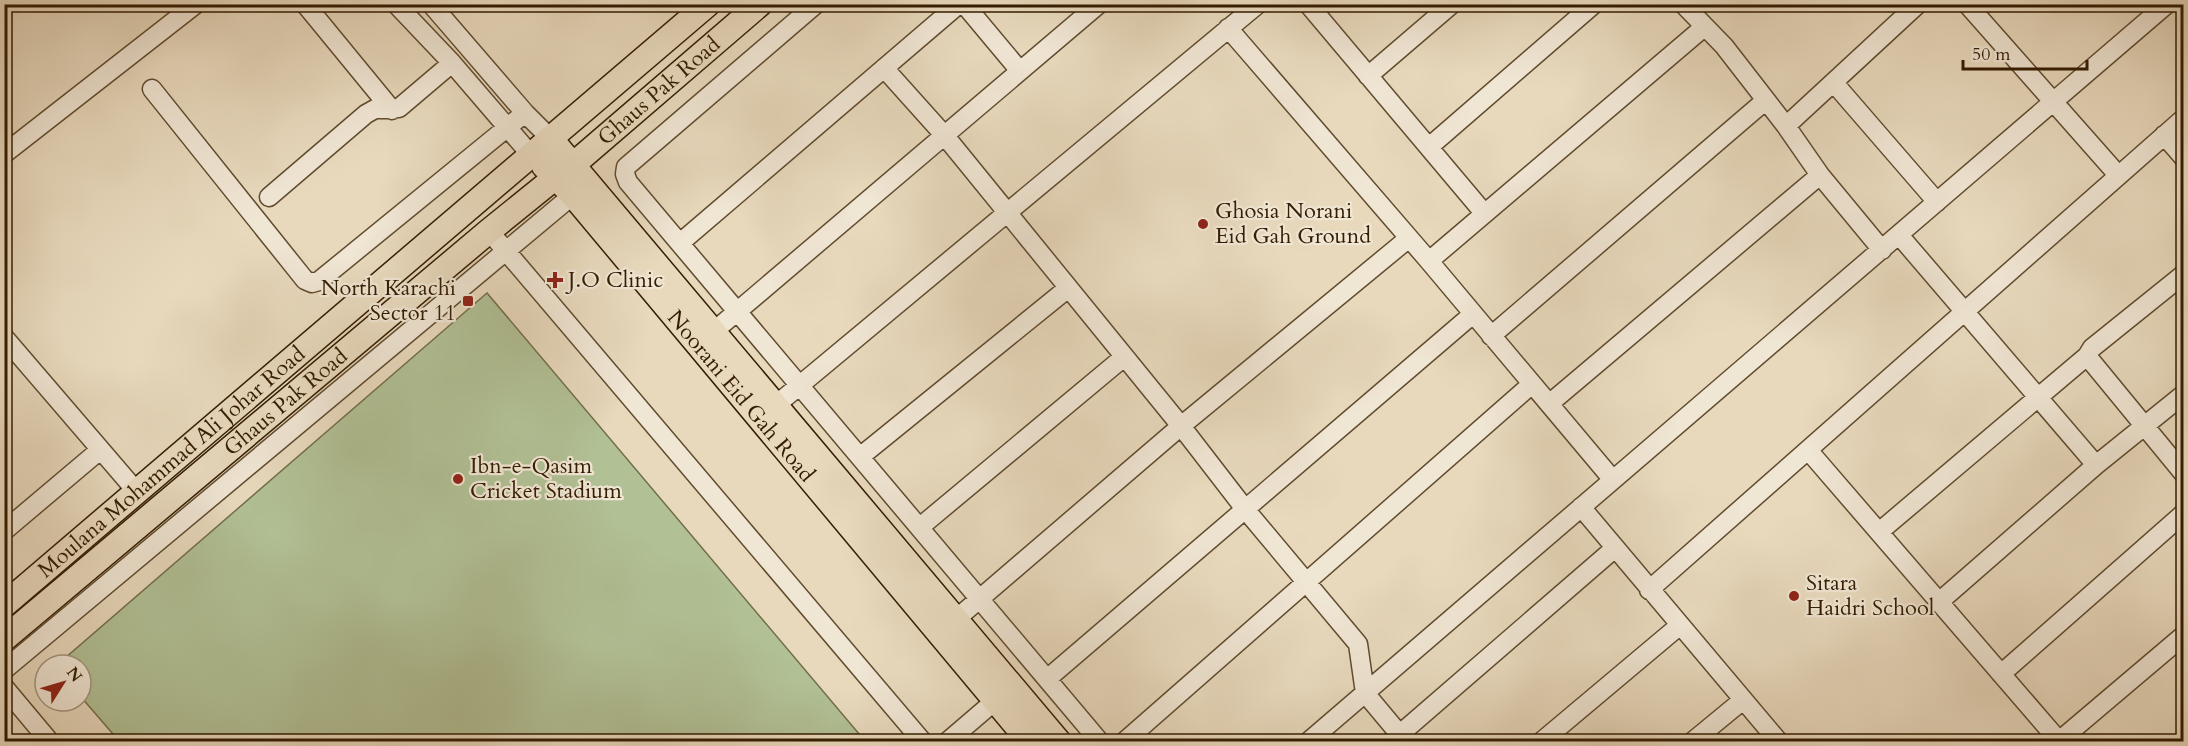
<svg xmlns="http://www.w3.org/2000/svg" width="2188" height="746" font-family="Cardo,serif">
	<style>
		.grass { fill: #b1c095; stroke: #726e4a; stroke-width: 1.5 }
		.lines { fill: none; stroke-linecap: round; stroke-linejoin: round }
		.minor-casing { stroke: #604b2f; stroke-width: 21 }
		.major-casing { stroke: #331c00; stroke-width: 27 }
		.minor { stroke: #f0e6d4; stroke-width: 18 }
		.major { stroke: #e8d9bd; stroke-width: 24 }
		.poi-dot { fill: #8f2418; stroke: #f0e6d4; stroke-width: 2 }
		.labels { text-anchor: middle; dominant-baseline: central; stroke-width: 4.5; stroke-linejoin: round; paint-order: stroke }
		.street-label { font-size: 22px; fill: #331c00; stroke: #f0e6d4 }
		.poi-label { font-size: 22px; fill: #331c00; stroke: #f0e6d4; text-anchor: start }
	</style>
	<rect width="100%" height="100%" fill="#e8d9bd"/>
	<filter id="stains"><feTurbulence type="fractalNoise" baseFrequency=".00333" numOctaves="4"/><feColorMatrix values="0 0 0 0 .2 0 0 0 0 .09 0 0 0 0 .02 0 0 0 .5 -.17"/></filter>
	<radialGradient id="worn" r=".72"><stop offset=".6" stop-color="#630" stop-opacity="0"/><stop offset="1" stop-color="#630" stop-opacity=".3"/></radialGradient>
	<path class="grass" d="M487,293L865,741H119L81,697V665H57Z"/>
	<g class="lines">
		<defs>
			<path id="minor" d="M305,4L392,110
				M396,4L452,63L531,155
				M431,4L525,113L550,138
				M816,4L626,167L625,174L628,182L1100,742
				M964,4L1020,71
				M1308,4L1484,213
				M1683,4L1724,46L1786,126L1820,175L1882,250
				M1967,4L2118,175
				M1228,28L1429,261L1613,480
				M884,68L945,136L1181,426L1245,509L1358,644L1365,693L1406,742
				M1368,76L1452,4
				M1834,83L1937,202
				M152,89L305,280L312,283L319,281L525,113
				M1786,126L1918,4
				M2164,135L2184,158
				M1429,147L1594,4
				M4,154L196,4
				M269,197L366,114L375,109L399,108L452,63
				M489,231L923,742
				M1899,235L2096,465
				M680,243L959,4
				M1429,261L1703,28
				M713,332L1099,4
				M1491,336L1766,100
				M4,337L137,492
				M2087,356L2184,474
				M1549,404L1820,175
				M776,405L1258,4
				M1808,450L2059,741L2184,635
				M861,456L1067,289
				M1581,507L1779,742
				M920,527L1124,357
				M4,531L100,450
				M1879,532L2087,356L2092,348L2184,274
				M1649,590L2184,118
				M1939,602L2096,465L2184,394
				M955,620L1181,426L1409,238
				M4,670L573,195
				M2001,674L2184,513
				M1047,679L1473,314
				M4,687L50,742
				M1392,741L1615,548
				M947,742L996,700
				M1124,742L1532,384
				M1308,742L2167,4
				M1541,742L1679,626
				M1692,742L1743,700"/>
			<g id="major">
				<path d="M550,138L1059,742"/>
				<path id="s1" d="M544,166L573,195L1030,742"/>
				<path id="s2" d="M4,605L708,4"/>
				<path id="s3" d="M4,639L489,231L557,176L574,164L760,4"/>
			</g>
		</defs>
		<use href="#minor" class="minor-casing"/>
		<use href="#major" class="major-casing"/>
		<use href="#minor" class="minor"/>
		<use href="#major" class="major"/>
	</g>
	<g class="poi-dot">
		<circle cx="1203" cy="224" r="6"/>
		<path d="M552 271h6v6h6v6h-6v6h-6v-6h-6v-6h6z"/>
		<rect x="462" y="295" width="12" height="12" rx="3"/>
		<circle cx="458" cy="479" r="6"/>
		<circle cx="1794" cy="596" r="6"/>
	</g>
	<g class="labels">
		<g class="street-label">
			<text stroke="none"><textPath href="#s3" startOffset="854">Ghaus Pak Road</textPath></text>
			<text stroke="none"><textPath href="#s1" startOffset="303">Noorani Eid Gah Road</textPath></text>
			<text stroke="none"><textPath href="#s3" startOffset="368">Ghaus Pak Road</textPath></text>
			<text stroke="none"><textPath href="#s2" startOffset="220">Moulana Mohammad Ali Johar Road</textPath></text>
		</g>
		<g class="poi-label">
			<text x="1215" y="211">Ghosia Norani<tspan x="1215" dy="25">Eid Gah Ground</tspan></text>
			<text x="568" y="280">J.O Clinic</text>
			<text x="456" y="288" text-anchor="end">North Karachi<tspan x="456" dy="25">Sector 11</tspan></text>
			<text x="470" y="466">Ibn-e-Qasim<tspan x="470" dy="25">Cricket Stadium</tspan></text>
			<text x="1806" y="583">Sitara<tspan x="1806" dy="25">Haidri School</tspan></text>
		</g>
	</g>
	<rect width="2188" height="746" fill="none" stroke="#e8d9bd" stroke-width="24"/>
	<rect x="6" y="6" width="2176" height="734" fill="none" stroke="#331c00" stroke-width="3"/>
	<rect x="12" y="12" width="2164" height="722" fill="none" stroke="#331c00" stroke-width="1.5"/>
	<g transform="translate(63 683) rotate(53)"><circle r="28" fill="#f0e6d4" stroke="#a4957f" stroke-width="1.5"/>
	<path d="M0-4.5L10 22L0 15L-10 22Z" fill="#8f2418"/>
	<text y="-9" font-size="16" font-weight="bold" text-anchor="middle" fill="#331c00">N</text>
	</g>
	<path d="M1963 60v9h124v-9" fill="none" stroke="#331c00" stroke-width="3"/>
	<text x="1972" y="60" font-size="18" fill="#331c00" stroke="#f0e6d4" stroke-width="4.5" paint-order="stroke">50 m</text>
	<rect width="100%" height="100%" filter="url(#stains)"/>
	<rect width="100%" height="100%" fill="url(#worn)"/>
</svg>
